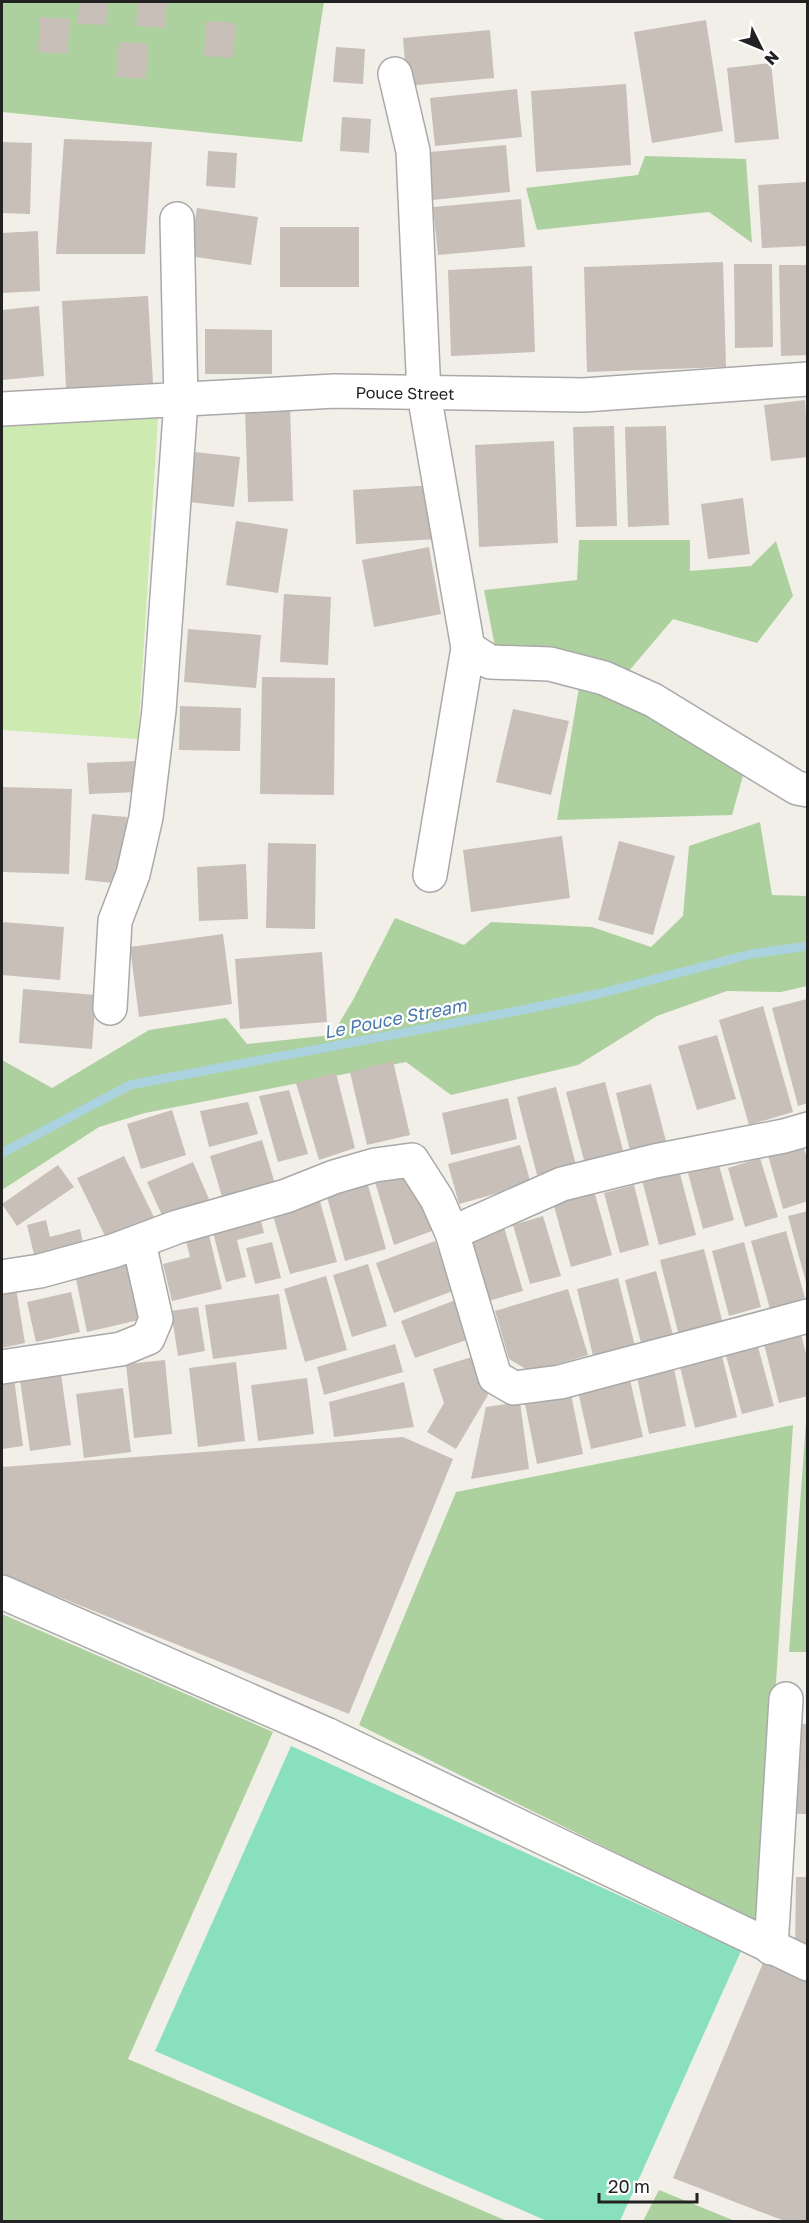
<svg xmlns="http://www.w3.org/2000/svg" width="809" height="2223" font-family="'Golos Text',sans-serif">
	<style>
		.grass { fill: #cdebb0 }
		.forest { fill: #add19e }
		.pitch { fill: #88e0be }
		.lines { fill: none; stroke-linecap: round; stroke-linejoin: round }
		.stream { stroke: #aad3df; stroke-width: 9 }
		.building { fill: #c7bfb8 }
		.street-casing { stroke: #a9a9a9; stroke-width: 36 }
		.street { stroke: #fff; stroke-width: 33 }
		.labels { text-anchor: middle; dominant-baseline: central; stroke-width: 4.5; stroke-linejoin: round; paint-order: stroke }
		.street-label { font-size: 16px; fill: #222; stroke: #fff }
		.water-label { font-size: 18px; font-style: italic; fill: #4a7aab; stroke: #fff }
	</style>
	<rect width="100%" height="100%" fill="#f2efe9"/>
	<path class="grass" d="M158,418L138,739L2,730V427Z"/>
	<path class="forest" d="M2,2H324L302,142L2,112Z
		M645,156L746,159L752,243L709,212L537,230L526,188L638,175Z
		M579,540H690V571L751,566L776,541L793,596L757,643L673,619L628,672L746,765L732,815L557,820L584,657L496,652L484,590L577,580Z
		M760,822L772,895L807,896V986L781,992L727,991L657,1016L578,1065L451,1095L406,1062L145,1113L99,1127L2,1190V1060L52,1088L149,1030L226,1018L247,1044L332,1035L353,1000L395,918L464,945L491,922L592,927L651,947L683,916L689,846Z
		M806,1423H807V1652H789Z
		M793,1425L760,1924L359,1725L456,1492Z
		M2,1614L273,1732L128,2059L507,2221H2Z
		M659,2190L735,2221H643Z"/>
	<path class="pitch" d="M291,1746L741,1951L620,2221H547L155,2051Z"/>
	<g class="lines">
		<path class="stream" d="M2,1153L130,1085L522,1010L598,994L751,954L808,946"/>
	</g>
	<path class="building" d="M79,2H108L106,25L77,24Z
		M138,2H167L165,28L136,26Z
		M40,17L70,19L67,54L38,52Z
		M706,20L723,131L652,143L634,32Z
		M206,21L236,23L233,58L204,56Z
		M490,30L494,78L407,86L403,38Z
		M119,42L148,44L146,79L116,77Z
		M336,47L365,49L363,84L333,82Z
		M771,63L779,139L735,143L727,68Z
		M626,84L631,165L536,172L531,91Z
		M517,89L522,137L435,146L430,98Z
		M342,117L371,119L369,153L340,151Z
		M64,139L152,142L145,254H56Z
		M2,142L32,143L30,214L2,213Z
		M506,145L510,192L423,201L419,153Z
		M208,151L237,153L235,188L206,186Z
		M806,182L808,246L762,248L758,185Z
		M521,199L525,247L438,255L433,207Z
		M197,208L258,217L251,265L189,256Z
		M280,227H359V287H280Z
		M38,231L40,291L2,293V233Z
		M723,262L726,367L587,372L584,267Z
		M734,264H772L773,347L735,348Z
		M779,265H808V355L781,356Z
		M532,266L535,352L451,356L448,270Z
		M148,296L153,383L66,388L62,301Z
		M39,306L44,376L2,380V310Z
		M205,329L272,330V374H205Z
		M805,400L808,457L771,461L764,405Z
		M290,406L293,501L248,502L245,408Z
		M614,426L617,526L576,527L573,427Z
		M666,426L669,525L628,527L625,427Z
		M554,441L558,543L479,547L475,445Z
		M195,452L240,457L234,507L189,502Z
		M434,485L437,539L356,544L353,490Z
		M743,498L750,554L708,559L701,504Z
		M236,521L288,529L278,593L226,585Z
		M429,547L441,614L374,627L362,560Z
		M284,594L331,597L328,665L280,662Z
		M188,629L261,635L256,688L184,682Z
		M262,677L335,678L334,795L260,794Z
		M180,706L241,708L240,751L179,750Z
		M513,709L569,721L551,795L496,782Z
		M137,761L138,792L89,794L87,763Z
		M2,787L72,789L69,874L2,872Z
		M92,814L127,817L121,884L85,880Z
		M562,836L570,898L471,912L463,850Z
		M619,841L675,856L653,935L598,920Z
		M268,843L316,844L315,929L266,928Z
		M246,864L248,919L199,921L197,867Z
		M2,922L64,927L60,980L2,975Z
		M223,934L232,1004L139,1017L130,947Z
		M322,952L327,1022L240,1029L235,959Z
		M23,989L96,995L92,1049L19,1043Z
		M807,999L808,1103L798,1106L772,1008Z
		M763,1006L793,1112L749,1125L719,1020Z
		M717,1035L736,1099L697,1110L678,1046Z
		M393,1061L410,1135L367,1145L350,1072Z
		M336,1073L355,1148L319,1160L296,1083Z
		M605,1082L624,1154L585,1164L566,1092Z
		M651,1084L667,1145L631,1155L616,1093Z
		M556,1087L576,1165L537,1175L517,1097Z
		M289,1090L308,1154L278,1162L259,1096Z
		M508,1098L517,1139L451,1155L442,1113Z
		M248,1102L258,1134L209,1147L200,1111Z
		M172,1110L186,1155L141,1169L127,1124Z
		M262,1140L275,1184L223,1200L210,1156Z
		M520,1145L531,1184L459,1204L448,1164Z
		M803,1145L808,1162V1201L783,1209L768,1155Z
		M124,1156L154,1217L107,1240L77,1178Z
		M760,1158L778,1217L745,1227L728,1168Z
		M193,1162L209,1199L164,1220L147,1182Z
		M58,1165L74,1187L17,1226L2,1204Z
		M719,1165L734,1220L703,1229L688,1173Z
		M679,1170L696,1235L659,1245L642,1180Z
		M413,1177L432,1231L394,1245L375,1182Z
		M368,1185L386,1249L345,1261L327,1197Z
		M634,1185L649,1245L620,1253L604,1193Z
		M593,1187L612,1255L571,1267L552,1199Z
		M319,1198L337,1262L290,1274L272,1212Z
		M808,1211V1286H807L788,1216Z
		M259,1213L264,1233L237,1240L246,1277L226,1282L211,1225Z
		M543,1216L561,1276L530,1284L513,1225Z
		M46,1220L50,1237L80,1229L85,1252L36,1263L27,1225Z
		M504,1227L523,1291L485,1302L466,1238Z
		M208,1231L222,1289L172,1301L163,1264L190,1257L185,1237Z
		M786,1231L805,1298L770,1309L751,1241Z
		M435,1241L453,1291L394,1313L376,1263Z
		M272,1242L281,1278L255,1284L246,1248Z
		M744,1242L761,1307L729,1316L712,1251Z
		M704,1249L723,1324L679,1336L660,1260Z
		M131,1261L143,1319L87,1332L75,1274Z
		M368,1264L387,1326L352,1337L333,1275Z
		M656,1271L673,1335L641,1343L625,1280Z
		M326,1276L347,1350L305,1362L284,1289Z
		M618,1278L636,1350L594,1360L577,1289Z
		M15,1282L25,1343L2,1348V1285Z
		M568,1289L588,1355L531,1372L509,1359L495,1311Z
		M71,1292L80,1332L36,1342L27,1302Z
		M279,1294L287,1349L213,1359L205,1305Z
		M458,1299L472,1338L415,1358L401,1321Z
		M198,1307L205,1351L178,1356L171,1311Z
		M800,1330L808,1362V1396L779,1403L763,1340Z
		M757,1343L774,1406L742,1414L725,1352Z
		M395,1344L403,1372L324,1395L317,1367Z
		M721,1352L737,1417L695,1428L679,1363Z
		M475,1356L488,1395L456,1449L427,1432L444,1403L433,1369Z
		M165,1360L172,1434L134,1438L126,1364Z
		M236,1362L245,1441L198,1447L189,1368Z
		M673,1364L686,1426L649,1434L636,1372Z
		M61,1374L71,1445L30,1451L20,1380Z
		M629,1375L643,1437L591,1449L577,1387Z
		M14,1378L23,1446L2,1449V1379Z
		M307,1378L314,1434L258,1441L251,1385Z
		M404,1382L414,1427L334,1437L329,1402Z
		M123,1388L131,1452L84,1458L76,1394Z
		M570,1389L583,1454L537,1464L524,1399Z
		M520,1402L529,1469L471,1479L486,1407Z
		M403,1437L453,1459L349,1714L2,1574V1467Z
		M794,1724H808V1814H793Z
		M796,1877H808V1954H795Z
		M765,1958L808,1978V2222H788L774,2217L673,2178Z"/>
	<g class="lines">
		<defs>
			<path id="street" d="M395,74L413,151L424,394L468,648L490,662L550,664L604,678L653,700L797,788L808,790
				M2,409L335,391L584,395L808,379
				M430,875L468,648
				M110,1008L115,921L133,874L146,817L159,710L181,401L177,219
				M452,1233L562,1184L655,1161L784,1136L808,1129
				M2,1277L40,1271L113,1251L177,1227L286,1196L334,1177L375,1165L412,1160L437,1199L452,1233L495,1377L514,1388L560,1382L808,1316
				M2,1367L121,1349L148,1338L156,1319L139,1243
				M2,1592L326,1734L808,1964
				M771,1948L786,1699"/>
		</defs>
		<use href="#street" class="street-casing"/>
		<use href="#street" class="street"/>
	</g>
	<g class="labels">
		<g class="street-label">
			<text transform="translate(405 393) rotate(1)">Pouce Street</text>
		</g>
		<g class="water-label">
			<text transform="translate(395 1018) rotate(-11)">Le Pouce Stream</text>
		</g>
	</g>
	<rect width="809" height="2223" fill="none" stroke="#222222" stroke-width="6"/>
	<g transform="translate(761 48) rotate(133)" stroke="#ffffff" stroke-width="4.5" paint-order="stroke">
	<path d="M0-4.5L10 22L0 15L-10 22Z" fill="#222222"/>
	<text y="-9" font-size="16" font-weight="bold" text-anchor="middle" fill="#222222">N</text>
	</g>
	<path d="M599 2193v9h98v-9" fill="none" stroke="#222222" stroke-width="3"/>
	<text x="608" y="2193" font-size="18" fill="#222222" stroke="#ffffff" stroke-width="4.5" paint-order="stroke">20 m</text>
</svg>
